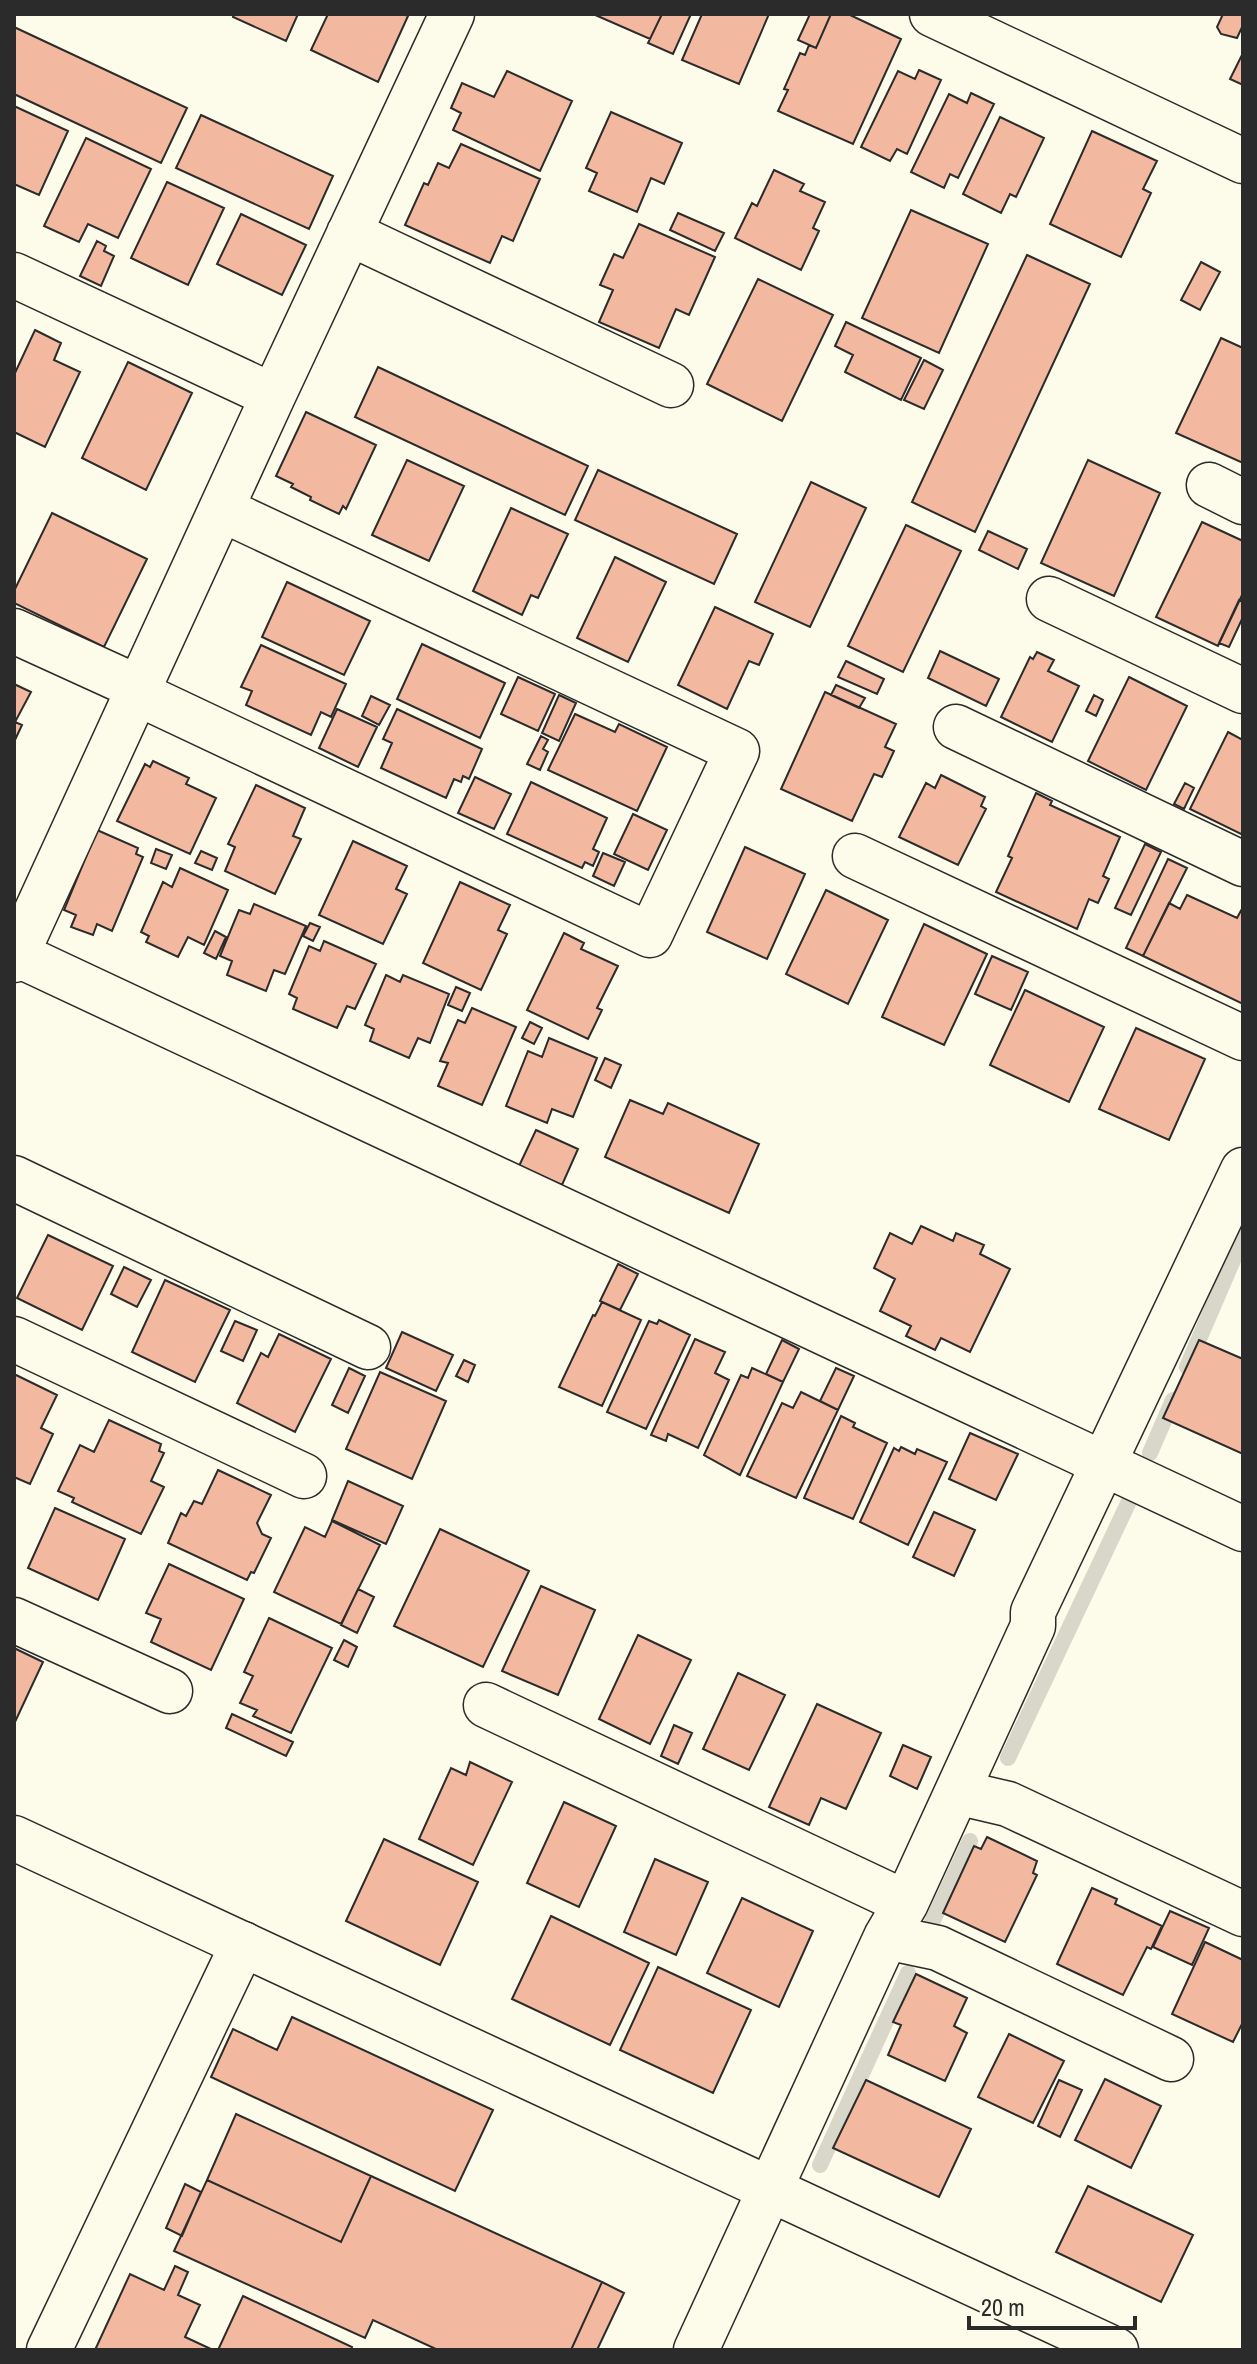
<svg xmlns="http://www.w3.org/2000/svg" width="1257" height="2364" font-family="'Archivo Narrow',sans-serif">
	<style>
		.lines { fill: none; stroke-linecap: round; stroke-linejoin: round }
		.stream { stroke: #d8d7c9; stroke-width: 16 }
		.building { fill: #f2b8a0; stroke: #2b2b2b; stroke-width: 2 }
		.street-casing { stroke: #2b2b2b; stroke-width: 47 }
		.secondary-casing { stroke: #2b2b2b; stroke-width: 47 }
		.street { stroke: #fdfbea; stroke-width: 44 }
		.secondary { stroke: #fdfbea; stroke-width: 44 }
	</style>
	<rect width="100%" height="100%" fill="#fdfbea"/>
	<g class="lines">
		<path class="stream" d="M1187,1367L1243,1237
			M1150,1453L1173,1400
			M1008,1758L1132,1495
			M929,1929L970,1841
			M820,2165L908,1973"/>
	</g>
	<path class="building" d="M234,14H298L286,41L233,17Z
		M328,14H403L408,16L378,82L311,50Z
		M593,14H662L650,39Z
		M662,14H691L673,54L648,43Z
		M702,14H769L739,84L682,60Z
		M810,14H831L816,48L798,40Z
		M831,14H848L901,39L853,144L778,111L788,90L784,89L800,53L805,55L809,45L816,48Z
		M1223,14H1243V25L1237,38L1221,34L1217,27Z
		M14,27L187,108L161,163L14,94Z
		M1243,53V85L1230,79Z
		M919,70L941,80L907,154L897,149L890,161L861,147L898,71L915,79Z
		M507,71L572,101L540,171L453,130L461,113L451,108L462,83L494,97Z
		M971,93L994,104L958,178L950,174L944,188L911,172L949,94L967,103Z
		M14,106L68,131L39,195L14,184Z
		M611,112L682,143L664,184L651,178L637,212L589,191L597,173L586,168Z
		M201,115L333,176L309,229L176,168Z
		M1000,117L1044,138L1016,197L1010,194L1001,213L963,194Z
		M1092,131L1157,161L1143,189L1151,193L1121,257L1050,224Z
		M86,138L151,169L118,238L88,224L79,242L44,226Z
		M461,144L540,179L513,241L502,236L490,263L405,225L424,183L428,185L438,163L449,168Z
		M774,170L804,184L800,191L825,202L813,228L819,231L801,270L735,238L752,203L757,206Z
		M167,182L224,208L188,285L131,258Z
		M911,210L988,244L939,353L862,318Z
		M678,213L724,233L715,251L670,230Z
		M241,214L306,245L282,295L217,264Z
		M639,224L715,257L689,315L676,309L659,348L599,322L613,290L600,285L614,254L623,258Z
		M97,241L106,246L104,251L114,256L101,286L80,276Z
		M1027,255L1090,284L975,532L912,502Z
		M1201,262L1220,272L1200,310L1181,300Z
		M758,279L833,315L782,421L707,384Z
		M846,322L921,358L901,400L845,372L853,355L835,346Z
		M35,330L61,343L54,360L80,372L45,447L14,432V375Z
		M1221,338L1243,348V463L1176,433Z
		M924,360L943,370L924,409L904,400Z
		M128,362L192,393L146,490L82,458Z
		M378,367L588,466L565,515L355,417Z
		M306,412L376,445L346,509L343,506L339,514L310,500L311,497L291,487L293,484L276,476Z
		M407,460L464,486L429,561L372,535Z
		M1088,460L1160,493L1114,596L1041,563Z
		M598,470L737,534L714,584L575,520Z
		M811,482L866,508L810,627L755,602Z
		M511,508L568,534L538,598L531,595L522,615L473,591Z
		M52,513L147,559L104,647L14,603V591Z
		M1202,522L1243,541V593L1218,646L1156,617Z
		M906,525L961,551L903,672L848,646Z
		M988,531L1027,549L1018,569L979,550Z
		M615,557L666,582L628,662L577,638Z
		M287,582L370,621L344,675L262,637Z
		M1239,600L1243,602V617L1229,647L1219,643Z
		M715,607L773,634L759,665L749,661L727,709L678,685Z
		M422,644L505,683L480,738L397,699Z
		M261,645L346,684L331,717L321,712L311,735L246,705L252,691L241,687Z
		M940,651L999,679L986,706L928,678Z
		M1037,652L1054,660L1048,671L1079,686L1052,742L1001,717L1030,657L1033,659Z
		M846,661L884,679L877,694L838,677Z
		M518,677L555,694L538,731L501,714Z
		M1129,677L1187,706L1146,790L1088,761Z
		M14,684L31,692L15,722L22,725L14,742Z
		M836,685L865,698L859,708L831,695Z
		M825,692L896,724L885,747L894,751L882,777L874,774L852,821L781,789Z
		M559,695L576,703L559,741L542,733Z
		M1094,695L1103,700L1096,716L1086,711Z
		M371,696L390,705L379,725L362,716Z
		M337,709L377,727L358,767L319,748Z
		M397,709L482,749L469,779L463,776L461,782L454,779L446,798L381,768L392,743L383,739Z
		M575,714L615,732L619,724L667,747L637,811L548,770Z
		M1228,732L1243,740V835L1190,809Z
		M541,736L548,740L543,749L548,752L540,770L527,764Z
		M153,761L189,778L186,784L216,798L190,854L117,821L145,764L150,767Z
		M941,775L985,797L981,806L986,809L958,865L899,837L926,783L935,788Z
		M475,777L511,794L494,829L458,813Z
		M531,782L607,818L593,849L599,852L593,866L585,862L582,868L507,834Z
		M1185,783L1194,788L1184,809L1174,804Z
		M256,785L305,808L293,836L301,839L275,894L225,871L235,847L228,844Z
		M1036,793L1052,801L1050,805L1120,837L1103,876L1109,879L1098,903L1089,899L1077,929L996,892L1012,858L1008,856Z
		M633,814L667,830L648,870L614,854Z
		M97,830L138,848L136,854L143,857L112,931L97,924L93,935L71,927L76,915L64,910Z
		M353,841L407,866L396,889L407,894L383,944L319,915Z
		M1145,844L1161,852L1131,915L1115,908Z
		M745,847L805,874L767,959L707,932Z
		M156,849L172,855L166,869L151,863Z
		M201,851L217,858L212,870L195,863Z
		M603,853L625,862L614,886L593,876Z
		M1168,859L1187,868L1143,956L1126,948Z
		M180,868L228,890L204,945L188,937L178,957L146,942L149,936L141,932L163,882L172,887Z
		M460,882L510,905L498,930L507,934L481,990L423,963Z
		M826,890L888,920L848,1004L786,974Z
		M1187,895L1237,918L1243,907V1004L1143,956L1169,903L1180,909Z
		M254,904L306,926L285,974L274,970L266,991L227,975L232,961L220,956L239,910L250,914Z
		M310,923L320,927L313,941L303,936Z
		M924,924L987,954L944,1045L882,1017Z
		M215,931L226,937L216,959L204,953Z
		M564,933L584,943L581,949L618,966L597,1008L602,1010L588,1039L527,1010Z
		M324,941L376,964L355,1009L347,1006L337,1028L293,1009L297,998L289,994L309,946L320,951Z
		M992,956L1028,972L1011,1010L975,994Z
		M386,975L400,982L403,975L449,994L430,1043L418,1038L409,1058L370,1041L374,1029L365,1025Z
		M456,987L470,993L462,1011L448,1005Z
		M1025,990L1104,1027L1069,1102L990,1065Z
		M472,1008L516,1027L482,1105L438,1086L448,1063L440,1061L458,1020L465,1023Z
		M530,1022L542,1028L534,1044L522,1038Z
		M1136,1028L1205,1059L1169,1140L1099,1109Z
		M549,1038L597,1058L573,1117L552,1109L547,1123L506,1106L528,1051L542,1057Z
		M605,1058L621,1065L611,1088L595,1080Z
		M630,1100L663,1114L668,1103L759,1144L729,1213L605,1157Z
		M536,1130L578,1149L562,1185L519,1166Z
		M921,1226L953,1241L956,1233L984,1245L980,1254L1010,1269L970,1352L941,1338L935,1350L906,1336L911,1326L880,1311L895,1279L874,1268L890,1233L912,1244Z
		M48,1235L113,1266L82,1330L17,1298Z
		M618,1264L638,1274L620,1310L600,1301Z
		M124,1267L151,1280L137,1307L111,1294Z
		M165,1280L230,1310L195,1382L132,1352Z
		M602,1302L641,1320L602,1406L559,1387L593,1315L595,1316Z
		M659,1320L690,1335L646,1429L607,1412L649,1321L657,1324Z
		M235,1321L257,1330L243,1361L221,1351Z
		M402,1332L453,1355L436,1391L386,1368Z
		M279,1334L331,1359L295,1432L237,1403L261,1353L268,1357Z
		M695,1339L725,1352L715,1373L729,1380L698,1448L668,1434L666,1441L651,1435Z
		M782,1340L799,1349L783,1382L766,1374Z
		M1199,1340L1243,1359V1454L1163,1418Z
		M464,1360L475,1365L468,1382L456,1376Z
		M349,1368L365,1376L348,1413L332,1405Z
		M752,1368L783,1382L740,1475L704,1455L741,1375L748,1378Z
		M836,1368L854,1376L838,1410L820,1401Z
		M380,1372L446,1401L412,1479L346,1449Z
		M14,1374L57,1395L41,1428L53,1434L30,1484L14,1477Z
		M801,1392L838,1410L796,1498L747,1476L782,1403L793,1408Z
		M841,1416L855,1423L853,1427L887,1443L853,1519L804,1498Z
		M109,1420L161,1444L159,1451L164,1453L151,1481L164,1487L141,1534L72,1502L74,1498L58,1491L80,1445L94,1452Z
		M970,1433L1018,1454L996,1500L949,1479Z
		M901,1447L915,1454L917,1449L947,1462L908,1545L860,1522L894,1448L899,1451Z
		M218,1470L271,1495L257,1523L262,1534L271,1538L254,1573L251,1572L247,1580L168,1543L181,1513L186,1516L194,1501L202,1504Z
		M348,1481L403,1506L386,1544L332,1520Z
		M55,1508L125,1539L98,1600L28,1568Z
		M934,1512L975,1530L954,1576L913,1557Z
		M332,1521L380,1545L341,1624L274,1592L305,1527L325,1537Z
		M440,1529L529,1571L483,1667L394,1626Z
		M169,1564L244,1599L211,1670L151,1642L161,1619L146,1613Z
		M541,1586L595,1610L558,1695L502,1671Z
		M358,1589L374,1597L357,1633L341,1625Z
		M269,1618L332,1648L291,1733L253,1716L257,1710L240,1703L253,1676L244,1672Z
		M638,1635L691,1660L650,1744L599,1719Z
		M344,1640L357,1647L348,1667L334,1660Z
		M14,1648L43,1662L14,1724Z
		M738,1673L785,1695L749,1770L703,1749Z
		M817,1704L881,1733L846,1809L821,1798L809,1825L769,1807Z
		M232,1714L293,1742L286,1756L226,1728Z
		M674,1725L692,1733L678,1764L661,1756Z
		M903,1745L931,1757L917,1789L890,1776Z
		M470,1762L512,1782L473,1865L419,1839L451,1768L466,1775Z
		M564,1802L616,1826L579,1907L527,1883Z
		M987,1837L1037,1861L1033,1873L1037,1875L1005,1942L943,1913L974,1846L981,1849Z
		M384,1839L478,1882L440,1965L346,1921Z
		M655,1859L708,1882L676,1955L624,1932Z
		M1092,1888L1117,1899L1115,1904L1162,1926L1151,1949L1147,1947L1123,1995L1057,1964Z
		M742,1898L813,1931L779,2007L707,1973Z
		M1170,1911L1209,1928L1192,1965L1153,1947Z
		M551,1916L649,1963L610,2045L512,1999Z
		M1205,1942L1243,1960V2022L1233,2042L1172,2014Z
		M658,1967L751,2010L713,2093L620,2050Z
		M916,1974L967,1998L954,2026L967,2033L945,2081L888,2055L901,2025L893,2022Z
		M292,2017L493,2110L455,2191L211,2077L233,2029L277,2050Z
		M1009,2034L1064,2061L1033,2123L978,2097Z
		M1105,2079L1161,2106L1131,2168L1075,2140Z
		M866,2080L971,2129L939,2197L833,2148Z
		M1059,2080L1082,2090L1060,2137L1038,2126Z
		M236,2114L371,2176L341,2242L207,2180Z
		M371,2176L602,2282L571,2350H438L373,2320L365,2338L174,2251L207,2180L341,2242Z
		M185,2184L201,2192L182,2236L166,2228Z
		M1088,2186L1193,2235L1161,2302L1056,2252Z
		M175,2266L188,2272L178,2295L200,2305L185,2337L213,2350H95L130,2274L164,2290Z
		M602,2282L624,2293L597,2350H571Z
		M243,2296L352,2347L351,2350H218Z"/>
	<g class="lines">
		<defs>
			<path id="street" d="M932,14L1243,161
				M349,233L671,385
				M14,275L273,396
				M1209,485L1243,502
				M1049,599L1243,691
				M14,631L139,688
				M137,693L650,935L737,751L221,509
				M956,727L1243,864
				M855,856L1243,1038
				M14,953L1243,1529
				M14,960L273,396L452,14
				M14,1178L368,1347
				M14,1339L304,1476
				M14,1620L170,1691
				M486,1705L906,1903
				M957,1792L1008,1804L1243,1914
				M886,1937L938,1948L1171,2059
				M49,2350L243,1944
				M696,2350L886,1937L906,1903L1033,1626V1612L1243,1170"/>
			<path id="secondary" d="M14,1838L1116,2350"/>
		</defs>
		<use href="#street" class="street-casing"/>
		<use href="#secondary" class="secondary-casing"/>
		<use href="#street" class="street"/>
		<use href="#secondary" class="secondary"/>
	</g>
	<rect width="1257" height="2364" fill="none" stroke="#2b2b2b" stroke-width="32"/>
	<path d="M969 2316v12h166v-12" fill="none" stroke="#2b2b2b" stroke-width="4"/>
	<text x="981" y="2316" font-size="24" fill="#2b2b2b" stroke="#fdfbea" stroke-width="6" paint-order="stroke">20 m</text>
</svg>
